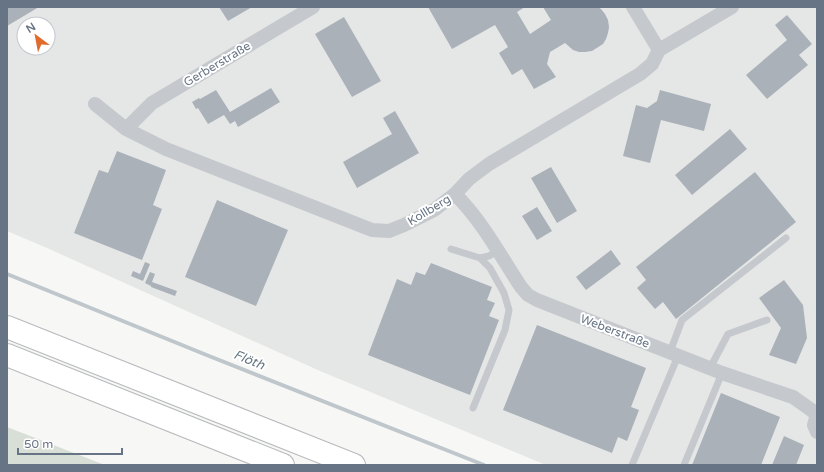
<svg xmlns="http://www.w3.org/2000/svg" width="824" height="472" font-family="'Varela Round',sans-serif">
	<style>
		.built { fill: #e5e7e6; fill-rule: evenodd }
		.green { fill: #d8dfd6 }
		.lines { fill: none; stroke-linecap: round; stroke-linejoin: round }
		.stream { stroke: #bfc7cc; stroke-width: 4 }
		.building { fill: #abb1b9 }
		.highway-casing { stroke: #b8babe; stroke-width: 24 }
		.lane { stroke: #c5c8cc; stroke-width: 7 }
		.street { stroke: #c5c8cc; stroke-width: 14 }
		.highway { stroke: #fff; stroke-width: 22 }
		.labels { text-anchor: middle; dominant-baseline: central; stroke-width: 4; stroke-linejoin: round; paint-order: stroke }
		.street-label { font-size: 12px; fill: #677485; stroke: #fff }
		.water-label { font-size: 13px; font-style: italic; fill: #637681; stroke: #fff }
	</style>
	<rect width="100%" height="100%" fill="#f7f8f5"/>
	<path class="built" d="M7,7H817V465H546L320,371L47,248L7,231ZM24,24H48V48H24Z"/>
	<path class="green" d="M7,427L105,465H7Z"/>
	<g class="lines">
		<path class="stream" d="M7,274L209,356L484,465"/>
	</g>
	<path class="building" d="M7,7H39L7,26Z
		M219,7H252L228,21Z
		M428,7H525L517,12L530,34L551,20L543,7H598L601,9L605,14L608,20L609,27L608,33L606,39L603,44L592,51L585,52H579L573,50L565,43L550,52L547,64L556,77L534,89L522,69L512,75L499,53L508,47L495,25L452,49Z
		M787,15L812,44L799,55L808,65L767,99L746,75L787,40L775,25Z
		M344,17L381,81L352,97L315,34Z
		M271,88L280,102L238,127L235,121L230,124L224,115L208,124L198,108L196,109L192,102L199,98L200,99L216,90L230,112Z
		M660,90L711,104L704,131L661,120L650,163L623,156L636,105L647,108L657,101Z
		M395,111L419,153L357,188L343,162L392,134L383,118Z
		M730,129L747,149L692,195L675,175Z
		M117,151L166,170L153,205L162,209L142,260L74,233L99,170L108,173Z
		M551,167L577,211L557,223L531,178Z
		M755,172L796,222L676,319L663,302L655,309L637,288L646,280L636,267Z
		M217,200L288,230L256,306L185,277Z
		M537,207L552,231L537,240L522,216Z
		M611,250L621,264L586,290L576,277Z
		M145,262L150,264L143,281L131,276L133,271L140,274Z
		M431,263L492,287L487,300L495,303L489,316L499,320L470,395L368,355L397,279L411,285L416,272L425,275Z
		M150,272L155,274L152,282L177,291L175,296L151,287V286L145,283Z
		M784,280L803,305L807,338L796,364L769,355L781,328L759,298Z
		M537,325L646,368L631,407L639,410L627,441L618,437L612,453L503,410Z
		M721,393L780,417L761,465H692Z
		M784,436L804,445L796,465H772Z"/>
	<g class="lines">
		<defs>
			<path id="highway" d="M7,327L354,465
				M7,355L283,465"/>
		</defs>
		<use href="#highway" class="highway-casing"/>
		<path class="lane" d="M451,249L480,258L489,256L497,251
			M670,352L682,320L786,238
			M710,368L728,334L767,320
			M473,408L505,330L509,310L504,293L490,268L480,258
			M632,465L678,356
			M684,465L722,373"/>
		<path class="street" d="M633,7L659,50
			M95,104L126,129L166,149L372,230L389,231L404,225L434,210L455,194L469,179L489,164L640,74L652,64L659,50L732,7
			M126,129L152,103L313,7
			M455,194C482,221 500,255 521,287L528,295L537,300L722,373L793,397L817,414
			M817,414L814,425L817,432"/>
		<use href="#highway" class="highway"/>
	</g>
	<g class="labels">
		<g class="street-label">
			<text transform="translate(217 64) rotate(-31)">Gerberstraße</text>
			<text transform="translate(429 210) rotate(-31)">Kollberg</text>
			<text transform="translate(615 331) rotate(21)">Weberstraße</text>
		</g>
		<g class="water-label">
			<text transform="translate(249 360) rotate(22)">Flöth</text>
		</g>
	</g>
	<rect width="824" height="472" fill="none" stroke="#677485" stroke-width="16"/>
	<g transform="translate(36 36) rotate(328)"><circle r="19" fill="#ffffff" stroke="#c2c7ce"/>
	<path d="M0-3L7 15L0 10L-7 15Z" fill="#e06b2d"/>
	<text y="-6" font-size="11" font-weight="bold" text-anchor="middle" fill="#677485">N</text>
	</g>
	<path d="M18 448v6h104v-6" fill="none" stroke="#677485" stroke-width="2"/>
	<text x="24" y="448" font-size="12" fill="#677485" stroke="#ffffff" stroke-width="3" paint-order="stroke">50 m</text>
</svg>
